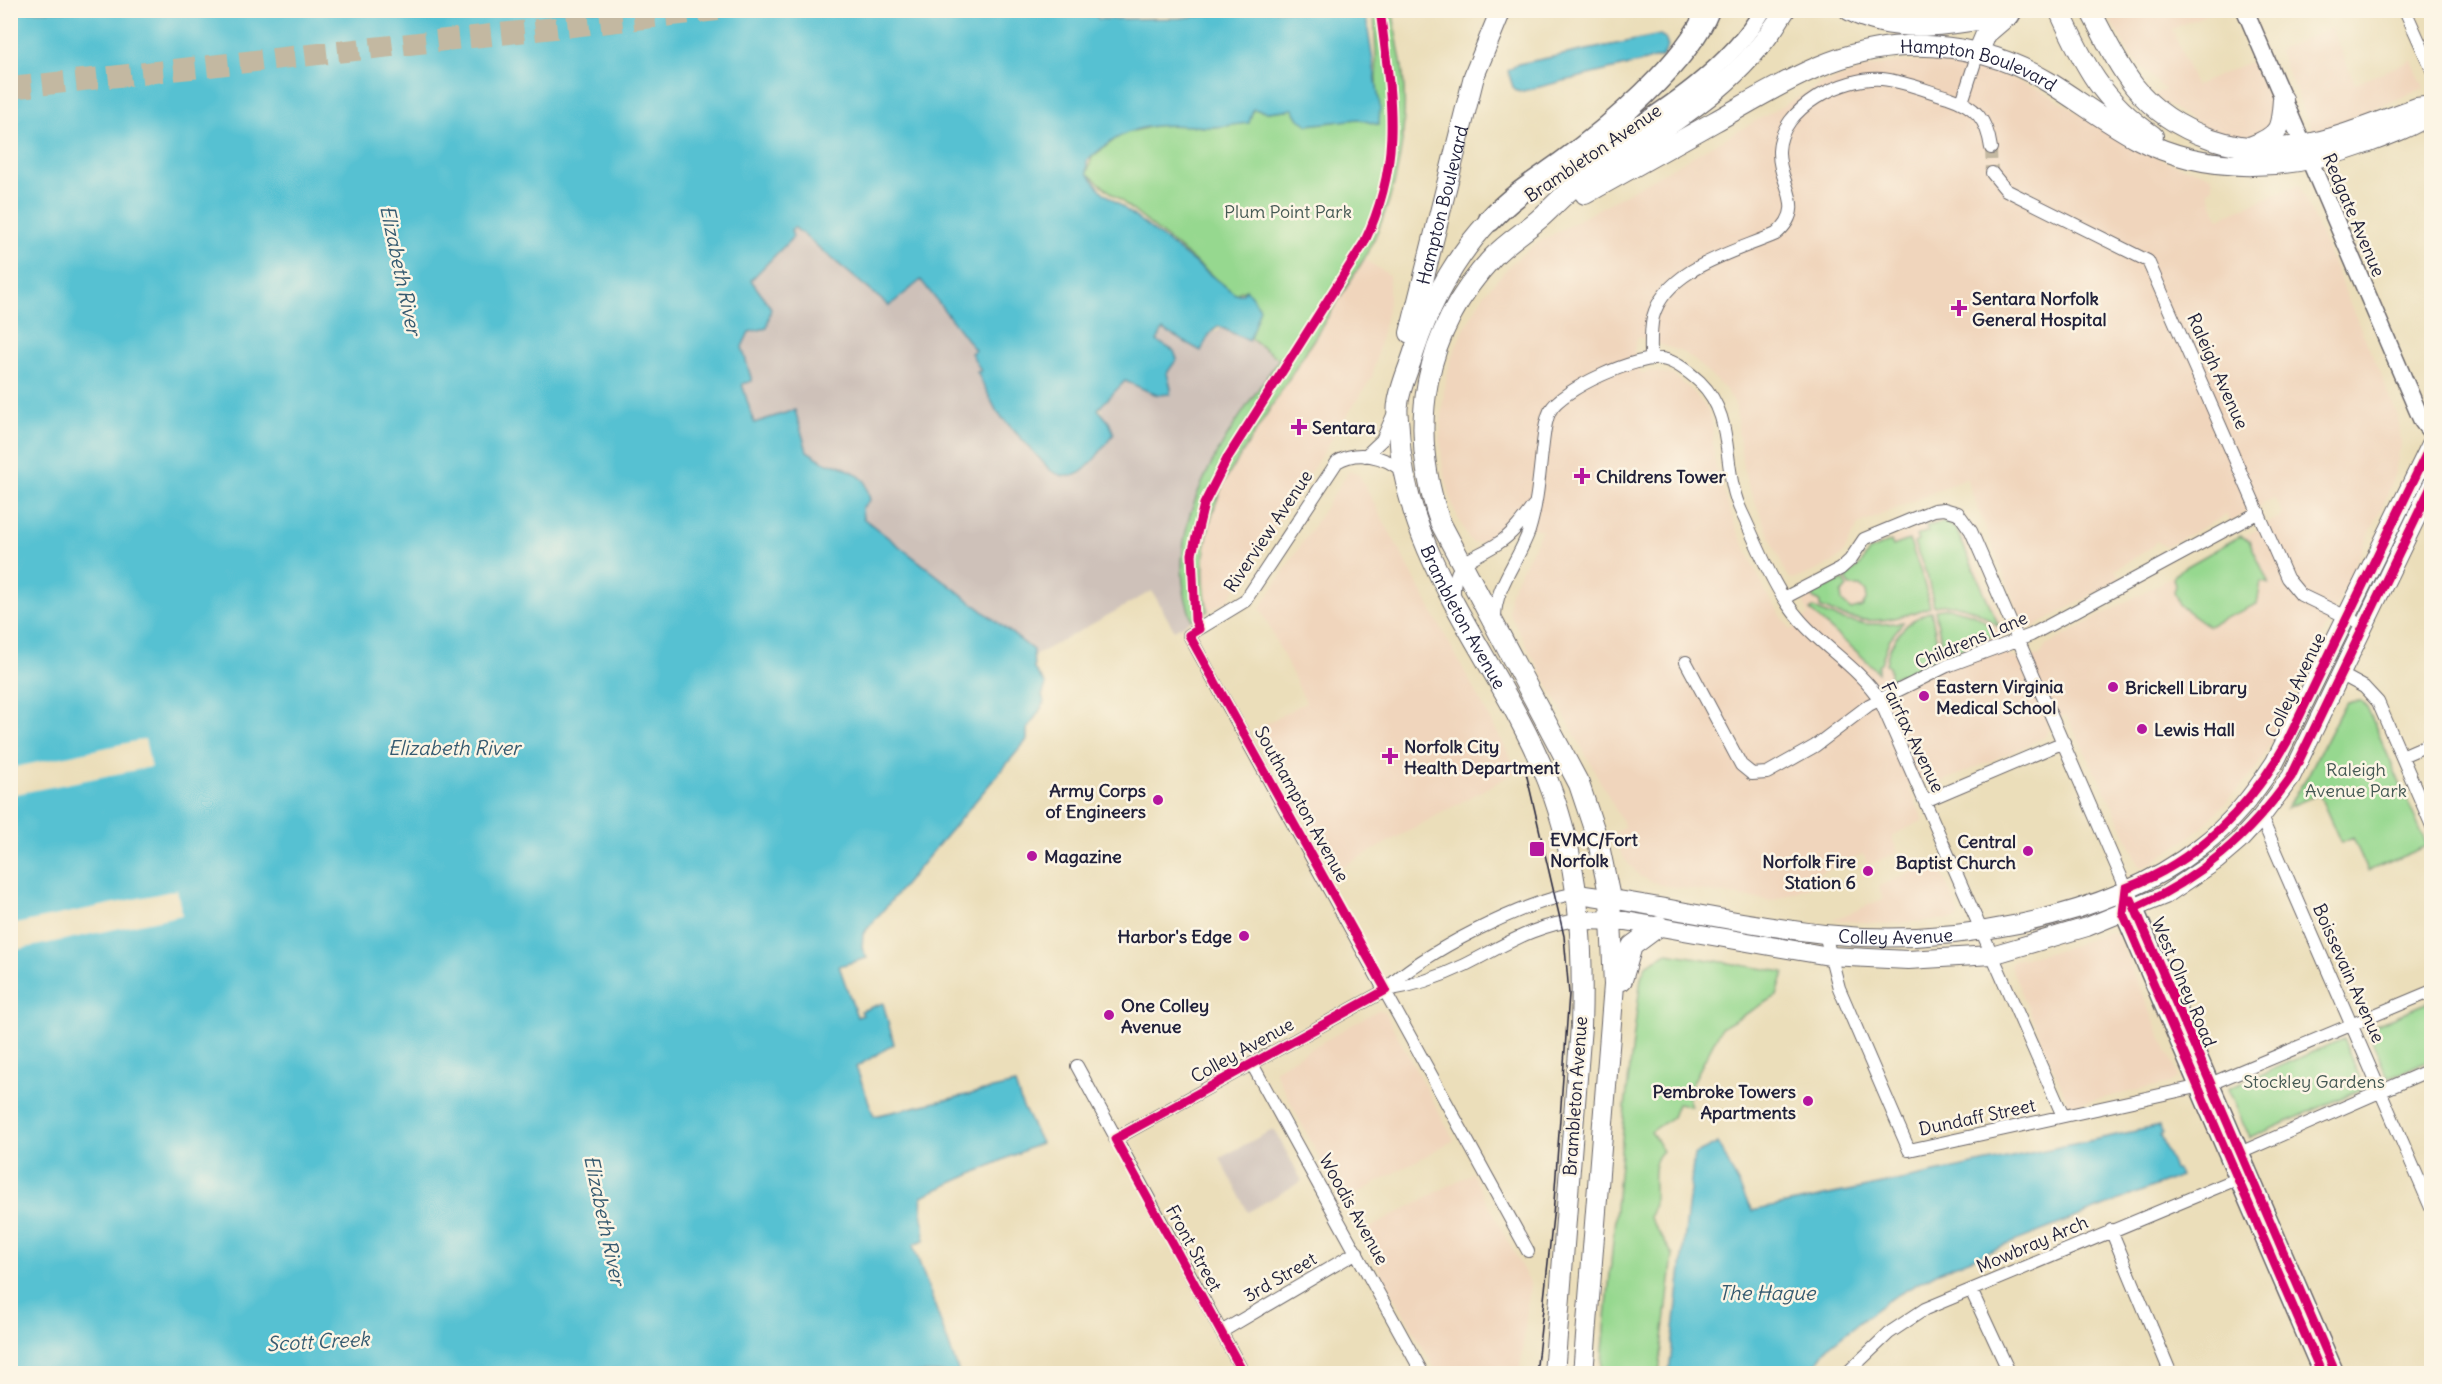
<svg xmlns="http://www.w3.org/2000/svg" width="2442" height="1384" font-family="Delius,sans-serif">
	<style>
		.built { fill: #f0d5bc; fill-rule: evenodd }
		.industrial { fill: #cec1b9 }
		.green { fill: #96d88f; stroke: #5c7d65; stroke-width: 1.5 }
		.water { fill: #57c1d2; stroke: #3c7286; stroke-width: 1.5 }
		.pier { fill: #ebdeba }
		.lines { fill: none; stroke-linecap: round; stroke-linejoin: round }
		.minor-tunnel { stroke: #c3b8a1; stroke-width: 12; stroke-dasharray: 12 6; stroke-linecap: butt }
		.motorway-tunnel { stroke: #c3b8a1; stroke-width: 22; stroke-dasharray: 22 11; stroke-linecap: butt }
		.minor-casing { stroke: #686467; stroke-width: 14 }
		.tertiary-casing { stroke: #686467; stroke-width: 19 }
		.secondary-casing { stroke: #686467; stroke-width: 20 }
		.primary-casing { stroke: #686467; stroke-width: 22 }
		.motorway-casing { stroke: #686467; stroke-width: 25 }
		.minor { stroke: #fff; stroke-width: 12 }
		.tertiary { stroke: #fff; stroke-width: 16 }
		.secondary { stroke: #fff; stroke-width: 18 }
		.primary { stroke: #fff; stroke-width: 20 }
		.motorway { stroke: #fff; stroke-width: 22 }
		.tram { stroke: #22223b; stroke-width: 1.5 }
		.cycleway-casing { stroke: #fcf5e5; stroke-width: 13 }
		.cycleway { stroke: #d6006c; stroke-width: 9 }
		.poi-dot { fill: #b5179e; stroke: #fcf5e5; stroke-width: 2 }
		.labels { text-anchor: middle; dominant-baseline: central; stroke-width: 5; stroke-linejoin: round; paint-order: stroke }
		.street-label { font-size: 18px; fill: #22223b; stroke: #fcf5e5 }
		.park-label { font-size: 18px; fill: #455954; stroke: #fcf5e5 }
		.poi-label { font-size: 18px; font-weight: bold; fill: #22223b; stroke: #fcf5e5; text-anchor: start }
		.water-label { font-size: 20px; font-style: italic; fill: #355a70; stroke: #fcf5e5 }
	</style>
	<rect width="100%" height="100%" fill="#fcf5e5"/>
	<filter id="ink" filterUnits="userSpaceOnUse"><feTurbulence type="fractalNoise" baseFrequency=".0167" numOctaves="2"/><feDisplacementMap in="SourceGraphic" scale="12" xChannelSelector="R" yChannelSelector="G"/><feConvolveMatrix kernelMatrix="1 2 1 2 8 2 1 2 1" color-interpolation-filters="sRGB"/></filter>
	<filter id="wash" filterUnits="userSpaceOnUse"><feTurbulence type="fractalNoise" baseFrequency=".008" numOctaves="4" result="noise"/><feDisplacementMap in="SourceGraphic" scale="24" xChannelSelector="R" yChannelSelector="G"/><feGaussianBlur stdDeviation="1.35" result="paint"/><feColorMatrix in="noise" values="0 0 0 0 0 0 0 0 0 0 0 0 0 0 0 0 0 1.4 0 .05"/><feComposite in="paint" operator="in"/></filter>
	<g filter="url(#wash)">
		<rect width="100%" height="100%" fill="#ebdeba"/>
		<path class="built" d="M2105,11H2215L2172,29L2195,86L2252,61L2275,114V124L2250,139L2209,129L2162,102L2154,95L2165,90L2130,55Z
			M2331,28L2355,84L2412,60L2424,88L2314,134L2278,50Z
			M1901,62H1953L1988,69L2043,91L2133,147L2168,162L2212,176L2213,186L2208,192L2219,218L2299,184L2398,416L2401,443L2395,472L2386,498L2279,729L2254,772L2201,829L2153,862L2144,867L2139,865L2115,810L2066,715L2046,724L2049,729L2046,736L2024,747L1941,782L1928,777L1908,786L1924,820L1891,836L1898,852L1869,865L1863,854L1808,878L1811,886L1772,901L1661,885L1641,877L1625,860L1612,835L1625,827L1509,613L1510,592L1542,530L1512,524L1479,543H1473L1468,538L1453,507L1443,469L1440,438L1444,390L1450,362L1461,335L1484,294L1512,263L1534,245L1824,83L1869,67ZM1638,337L1679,351L1691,357L1727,391L1735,404L1743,468L1748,485L1786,574L1790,578L1796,579L1831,564L1843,554L1858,525L1966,478L2024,626L2031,628L2121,579L2115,570L2152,547L2156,541L2166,547L2226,515L2230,522L2274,498L2283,515L2046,646L2040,655L2018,659L2007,654L1999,637L2003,631V625L1960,531L1952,523L1939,519L1870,548L1861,563L1848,577L1808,595L1804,604L1809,614L1791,630L1766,593L1732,518L1714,460L1712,422L1705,406L1689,388L1672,375L1652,371L1641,374L1634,349Z
			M1364,259L1389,275V300L1372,377L1228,600L1208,611L1204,592V554L1209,522L1224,482Z
			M1349,471L1359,475L1518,771L1333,872L1255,730L1306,702L1260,608Z
			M1937,861L1959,913L1957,919L1886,924L1833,920L1883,899L1879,886Z
			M2110,932L2117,935L2177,1073V1078L2169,1083L2072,1105L2068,1103L2010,965L2015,960L2061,950Z
			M1378,1010L1384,1011L1454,1140L1342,1202L1274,1070Z
			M1472,1173L1530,1283L1520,1373H1437L1359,1234Z"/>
		<path class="industrial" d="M794,227L886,303L903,295L921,280L975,350L974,357L997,412L1077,476L1113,434L1100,407L1125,381L1170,394L1167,373L1177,359L1174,351L1157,341L1164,330L1209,335L1223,328L1248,337L1279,359L1217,452L1192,508L1182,572L1192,620L1174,630L1152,591L1034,656V669L1033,650L863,518L862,508L837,464L826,463L754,423L742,384L750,382L742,347L749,332L751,280L779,253Z
			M1274,1129L1302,1181L1248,1212L1220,1158Z"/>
		<path class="green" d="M1374,11H1393C1395,32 1400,53 1403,74C1409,140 1395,201 1364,259L1224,482C1206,524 1198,565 1208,611L1192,620C1155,524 1229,433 1279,359L1248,337L1246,289L1235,294L1087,173L1092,157L1122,134L1166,123L1205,127L1253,109L1268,112L1293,109C1308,133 1331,120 1355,119C1362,119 1371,123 1379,125Z
			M1945,522L1956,529L2000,628C1981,611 1961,601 1934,606L1927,575L1914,543L1918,541L1916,536L1928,531L1926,526Z
			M2240,536L2249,540L2269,584L2261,582L2257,604L2208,626L2179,605L2174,591L2176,586L2173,579L2175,573Z
			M1909,540L1922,575L1930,607C1887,623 1863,627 1820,607V603L1813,598V593L1844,580L1847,587L1841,594L1842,602L1851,610L1862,607L1867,599L1866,592L1860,586H1850L1846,578L1861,564L1869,551L1891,541L1893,546Z
			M1813,608C1842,623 1870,627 1903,622L1889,640L1881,663L1878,665V673C1858,649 1831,633 1810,610Z
			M1948,608C1970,611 1987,617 1995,635L1950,654L1948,649L1943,651L1935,610Z
			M1931,611L1940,657L1917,670L1915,668L1909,670L1910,674L1902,677L1900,674L1894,677L1895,680L1891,682L1889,666L1886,664C1889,639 1907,620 1931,611Z
			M2361,701L2367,707L2427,846L2368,871L2353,838L2341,843L2319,794L2286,808L2307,777L2343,707L2347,702Z
			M1667,953L1784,972L1777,996L1721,1028L1687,1094L1691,1106L1677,1104L1672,1117L1651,1132L1663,1151C1644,1168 1662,1199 1649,1217L1673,1255L1659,1373H1601L1625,1107L1641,977L1646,965Z
			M2431,1001V1059L2388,1078L2367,1029Z
			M2343,1039L2364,1088L2250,1138L2228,1089Z"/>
		<path class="water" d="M1091,10L1099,19H1107L1180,18L1248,10L1365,11L1380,106L1379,125L1358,119L1308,125L1299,119L1293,109L1268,112L1253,109L1249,123C1236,124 1221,128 1207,127C1154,123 1128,122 1087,161V173L1103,192L1235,294H1242L1246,289L1260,308L1249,341L1218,326L1209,335L1201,351L1163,330L1157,341L1174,351L1177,359L1167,373L1171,388L1170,394L1157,395L1125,381L1098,409L1109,422L1114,434C1096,454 1081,491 1050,470L997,412L977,372L981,371L971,353L975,350L921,280L889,306L794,227L791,230L793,237L751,280L771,308L767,328L749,332L742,347L752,381L742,384L754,423L795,410L807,451L826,463L837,464L855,473L865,481L870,500L862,508L863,518L1033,650L1034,669L1046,685L1042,696L1045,702L1027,730V740L863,934L862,948L867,958L839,966L857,1017L863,1015L861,1011L883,1003L894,1044L856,1067L874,1116L1015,1084L1022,1105L1041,1143L922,1196C919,1212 927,1225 924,1241L913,1245L959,1373H11L10,11Z
			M1660,35L1665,38L1668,47L1662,57L1519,92L1513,87L1508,71L1518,64Z
			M2160,1126L2162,1133L2160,1136L2174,1169H2177L2180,1176L1936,1273L1887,1301L1829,1346L1810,1373H1669L1694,1155L1718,1143L1752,1211Z"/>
		<path class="pier" d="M145,739L151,767L11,795V768Z
			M177,890L182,915L11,951V925Z"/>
	</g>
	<g filter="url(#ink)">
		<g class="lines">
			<path class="minor-tunnel" d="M1991,148L1992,173"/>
			<path class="motorway-tunnel" d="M10,88L718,10"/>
			<defs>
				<path id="minor" d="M2405,10L2432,70
					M1962,102L1978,53
					M1992,173L2006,190L2148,261L2287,578L2301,595L2353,620
					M1651,358C1651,345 1650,330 1653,317C1666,268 1735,252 1776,234C1809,206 1778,185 1779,151C1780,108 1843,76 1882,79C1904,81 1927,91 1948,97C1976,106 1987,120 1991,148
					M1365,456L1382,440L1394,413
					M1402,471C1385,456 1357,449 1337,462L1245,601L1189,635L1528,1251
					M1454,598C1452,559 1471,561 1497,544C1512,535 1523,520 1533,506
					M1784,598L1840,569L1850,560L1864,539L1934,510L1944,509L1958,513L1971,531L2126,888
					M1495,619C1494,588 1519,560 1529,531C1537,505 1539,478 1542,451C1544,438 1544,423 1550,411C1561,389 1638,355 1662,359C1676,361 1690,373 1700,382C1737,418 1720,468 1742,513C1759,548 1774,591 1800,620C1825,649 1858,667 1880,700L2063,1116
					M1686,662L1741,765L1752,774L1767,773L1815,746L1869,705L1947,666L2031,635L2259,512
					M2342,675L2364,687L2378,702L2432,826
					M2402,756L2432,743
					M1925,801L2064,742
					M2261,817L2432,1210
					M1825,934L1839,988L1909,1150L2210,1084L2432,991
					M1386,990C1414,957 1535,895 1578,894
					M1252,1064L1423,1374
					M1077,1066L1244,1374
					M1115,1139L1386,990C1413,986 1440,977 1465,965C1503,946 1537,923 1581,920
					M2233,1156L2432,1069
					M2111,1230L2171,1374
					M1971,1290L2010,1374
					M1221,1332L1357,1252
					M1846,1374L1889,1333L1925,1309L2244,1176"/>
				<path id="tertiary" d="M2245,10L2422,421L2432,434
					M1567,172C1635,126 1721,82 1763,10
					M2126,888L2336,1374
					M2124,901L2123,913L2127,922L2322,1374"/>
				<g id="secondary">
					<path id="s1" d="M1578,894C1660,905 1742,925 1824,934C1945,947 2103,922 2200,847C2231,824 2254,794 2275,762L2432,442"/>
					<path d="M1581,920L1626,921L1829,956L1908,960L1992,955L2087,927L2165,895L2217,860L2238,842L2261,817L2291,777L2432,485"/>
				</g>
				<g id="primary">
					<path d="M1849,10C1898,37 1956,23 2008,15"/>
					<path d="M2059,10C2084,65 2102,101 2153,136"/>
					<path d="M2090,10C2104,36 2116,63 2134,86C2173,135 2242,157 2303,145C2342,138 2380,121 2417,108L2432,106"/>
					<path d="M1978,53L1986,34L2007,16"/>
					<path d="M2252,146C2281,135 2281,128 2283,99"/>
					<path id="s2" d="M1585,194C1628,170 1671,146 1714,122C1775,88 1833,49 1905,46C1957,44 2006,56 2050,83C2079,101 2106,122 2136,138C2210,177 2293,170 2369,142C2391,134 2412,126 2432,113"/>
					<path id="s3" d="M1490,220C1455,257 1430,303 1414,352C1409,368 1400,387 1398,404C1396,412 1399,422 1399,431C1404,562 1502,663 1548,781C1579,861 1584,942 1581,1026L1554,1374"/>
					<path id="s4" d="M1410,333L1474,76L1501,10"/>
					<path d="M1622,980L1632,946L1659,926"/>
					<path d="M1583,1374L1614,985L1610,898L1598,841L1579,784L1440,522C1407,427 1423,332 1493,257C1506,243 1524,232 1538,220C1551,209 1562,196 1575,186C1653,131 1734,97 1785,10"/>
				</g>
				<path id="motorway" d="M2008,15L2011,10
					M1490,220C1512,196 1537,181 1562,163C1607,130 1688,62 1708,10"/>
			</defs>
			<use href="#minor" class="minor-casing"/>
			<use href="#tertiary" class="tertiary-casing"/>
			<use href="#secondary" class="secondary-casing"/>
			<use href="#primary" class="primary-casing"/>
			<use href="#motorway" class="motorway-casing"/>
			<use href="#minor" class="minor"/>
			<use href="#tertiary" class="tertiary"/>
			<use href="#secondary" class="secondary"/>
			<use href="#primary" class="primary"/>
			<use href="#motorway" class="motorway"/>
			<path class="tram" d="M1524,764L1564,936L1569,994L1553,1216L1536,1374"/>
			<defs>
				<path id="cycleway" d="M2126,888C2197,862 2250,807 2287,742L2432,442
					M2126,888L2123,913L2127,922L2322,1374
					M2131,899L2336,1374
					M2135,908C2201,878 2249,836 2291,777L2432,485
					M1244,1374L1115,1139L1386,990L1189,635L1199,629L1195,620L1192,554L1204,504L1228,457L1364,243C1404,160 1391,97 1380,10"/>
			</defs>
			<use href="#cycleway" class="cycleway-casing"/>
			<use href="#cycleway" class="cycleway"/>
		</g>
	</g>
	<g class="poi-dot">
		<path d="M1956 299h6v6h6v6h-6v6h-6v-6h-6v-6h6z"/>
		<path d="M1296 418h6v6h6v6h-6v6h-6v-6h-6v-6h6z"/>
		<path d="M1579 467h6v6h6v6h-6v6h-6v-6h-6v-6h6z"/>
		<circle cx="2113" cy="687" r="6"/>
		<circle cx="1924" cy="696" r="6"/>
		<circle cx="2142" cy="729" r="6"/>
		<path d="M1387 747h6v6h6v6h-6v6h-6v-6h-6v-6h6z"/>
		<circle cx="1158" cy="800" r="6"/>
		<rect x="1529" y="841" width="16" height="16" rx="3"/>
		<circle cx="2028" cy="851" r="6"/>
		<circle cx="1032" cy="856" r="6"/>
		<circle cx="1868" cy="871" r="6"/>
		<circle cx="1244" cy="936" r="6"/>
		<circle cx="1109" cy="1015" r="6"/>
		<circle cx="1808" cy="1101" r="6"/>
	</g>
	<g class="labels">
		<g class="street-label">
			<text stroke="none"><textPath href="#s2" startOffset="432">Hampton Boulevard</textPath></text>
			<text transform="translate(1593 153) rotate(-34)">Brambleton Avenue</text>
			<text stroke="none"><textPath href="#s4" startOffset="132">Hampton Boulevard</textPath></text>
			<text transform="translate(2354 215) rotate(67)">Redgate Avenue</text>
			<text transform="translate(2218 371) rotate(66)">Raleigh Avenue</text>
			<text transform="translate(1268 531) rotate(-56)">Riverview Avenue</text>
			<text stroke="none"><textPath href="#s3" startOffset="434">Brambleton Avenue</textPath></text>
			<text transform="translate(1971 640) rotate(-23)">Childrens Lane</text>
			<text transform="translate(2295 685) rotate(-64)">Colley Avenue</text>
			<text transform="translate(1913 737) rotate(64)">Fairfax Avenue</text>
			<text transform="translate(1302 804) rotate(61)">Southampton Avenue</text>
			<text stroke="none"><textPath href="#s1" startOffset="321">Colley Avenue</textPath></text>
			<text transform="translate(2349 973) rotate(66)">Boissevain Avenue</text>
			<text transform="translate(2184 982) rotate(67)">West Olney Road</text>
			<text transform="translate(1242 1050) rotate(-29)">Colley Avenue</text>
			<text transform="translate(1575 1096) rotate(-86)">Brambleton Avenue</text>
			<text transform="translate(1977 1117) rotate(-12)">Dundaff Street</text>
			<text transform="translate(1354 1209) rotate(61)">Woodis Avenue</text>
			<text transform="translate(2032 1244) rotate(-23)">Mowbray Arch</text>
			<text transform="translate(1194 1248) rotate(61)">Front Street</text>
			<text transform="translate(1280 1277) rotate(-30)">3rd Street</text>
		</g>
		<g class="park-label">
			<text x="1288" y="211">Plum Point Park</text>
			<text x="2356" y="769">Raleigh<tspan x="2356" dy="21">Avenue Park</tspan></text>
			<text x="2314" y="1081">Stockley Gardens</text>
		</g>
		<g class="poi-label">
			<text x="1972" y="298">Sentara Norfolk<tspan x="1972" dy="21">General Hospital</tspan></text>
			<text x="1312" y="427">Sentara</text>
			<text x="1596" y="476">Childrens Tower</text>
			<text x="1936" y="686">Eastern Virginia<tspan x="1936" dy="21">Medical School</tspan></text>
			<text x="2125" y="687">Brickell Library</text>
			<text x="2154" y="729">Lewis Hall</text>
			<text x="1404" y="746">Norfolk City<tspan x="1404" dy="21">Health Department</tspan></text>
			<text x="1146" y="790" text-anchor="end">Army Corps<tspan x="1146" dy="21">of Engineers</tspan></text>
			<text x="1550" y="839">EVMC/Fort<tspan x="1550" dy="21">Norfolk</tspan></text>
			<text x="2016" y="841" text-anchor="end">Central<tspan x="2016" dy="21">Baptist Church</tspan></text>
			<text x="1044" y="856">Magazine</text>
			<text x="1856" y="861" text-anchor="end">Norfolk Fire<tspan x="1856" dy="21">Station 6</tspan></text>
			<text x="1232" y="936" text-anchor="end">Harbor's Edge</text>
			<text x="1121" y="1005">One Colley<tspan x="1121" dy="21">Avenue</tspan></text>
			<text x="1796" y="1091" text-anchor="end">Pembroke Towers<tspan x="1796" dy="21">Apartments</tspan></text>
		</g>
		<g class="water-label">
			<text transform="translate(401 270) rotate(78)">Elizabeth River</text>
			<text x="454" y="747">Elizabeth River</text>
			<text transform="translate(605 1220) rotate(78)">Elizabeth River</text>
			<text x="1767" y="1292">The Hague</text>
			<text transform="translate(318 1341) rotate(-3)">Scott Creek</text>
		</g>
	</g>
	<rect width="2442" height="1384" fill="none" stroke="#fcf5e5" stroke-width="36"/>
</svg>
